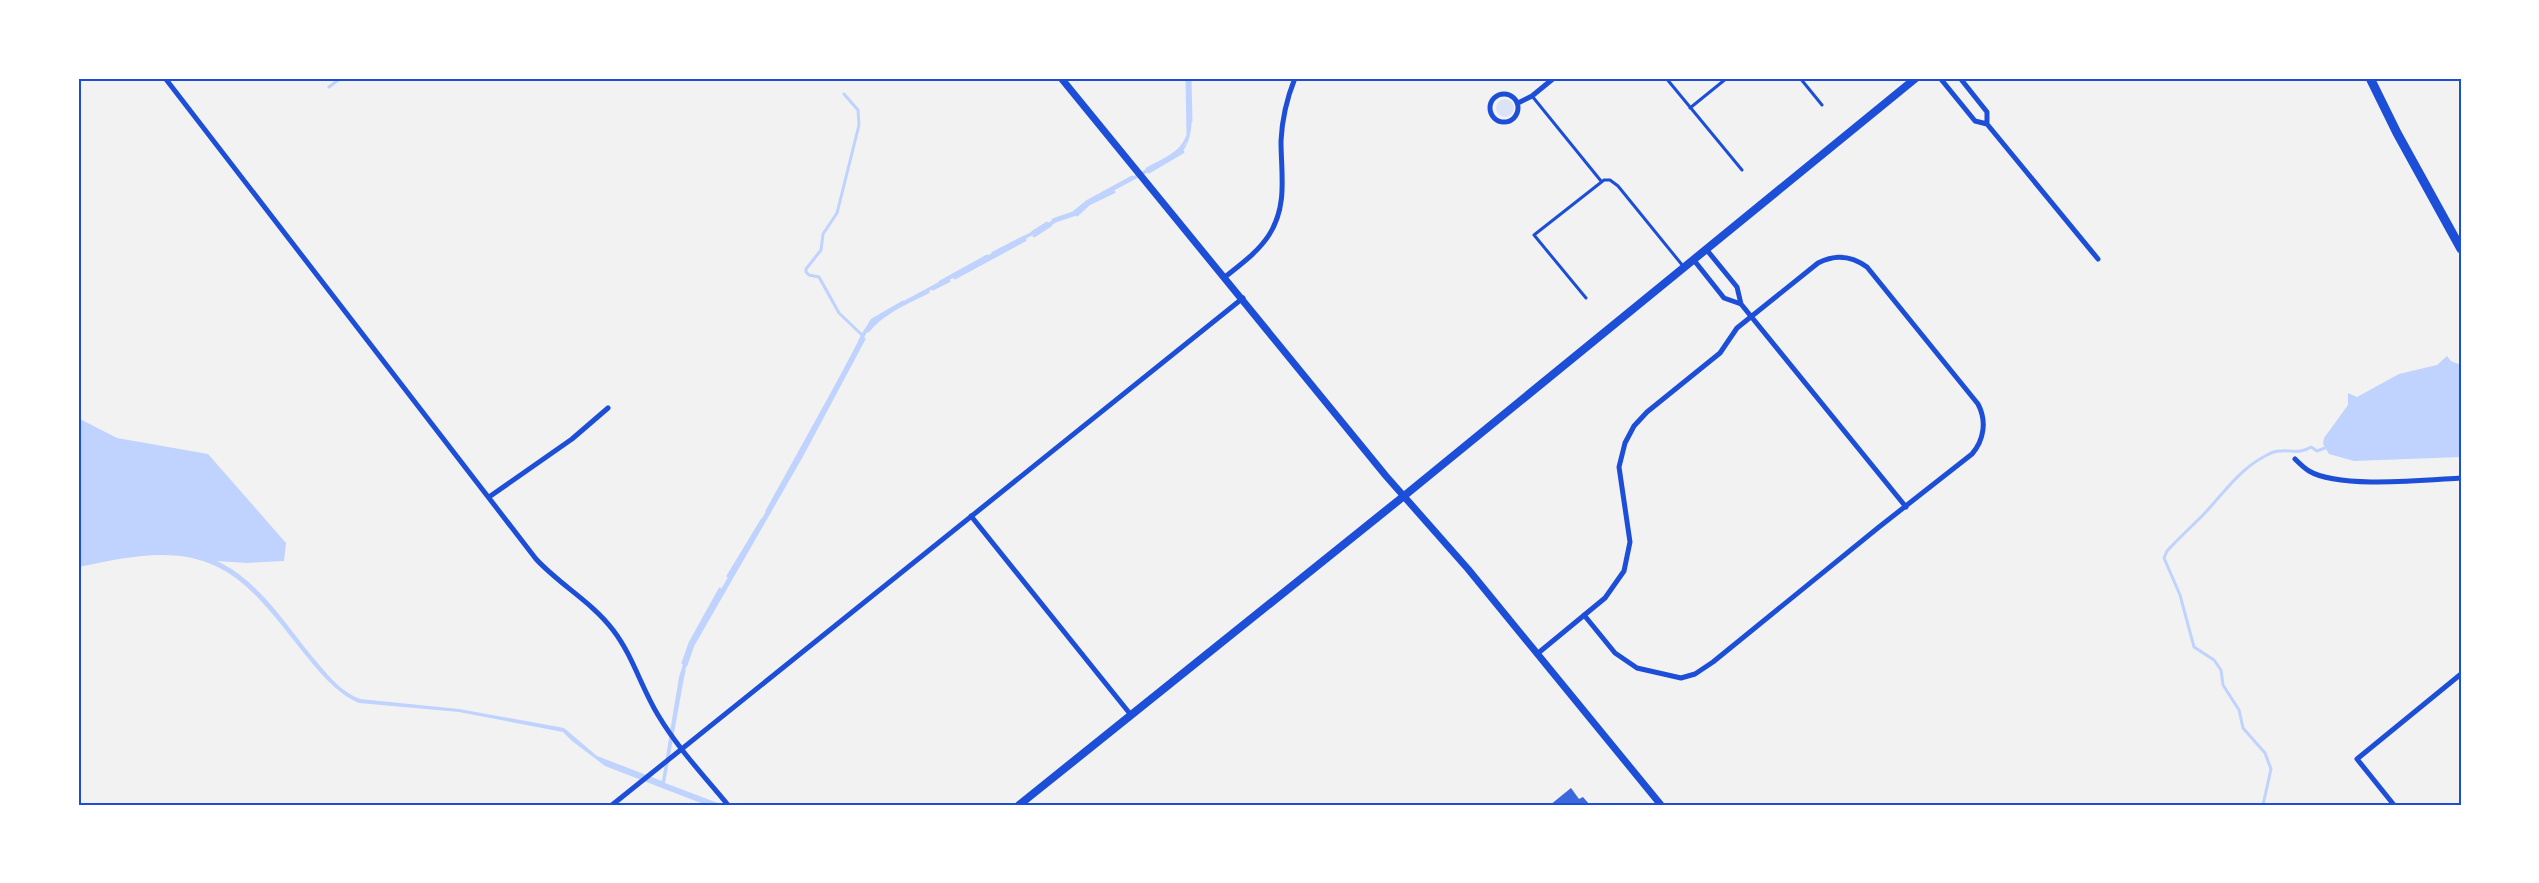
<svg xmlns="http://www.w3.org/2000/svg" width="2539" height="883" font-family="Raleway,sans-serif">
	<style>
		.green { fill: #dbe4f7 }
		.water { fill: #bfd3fe }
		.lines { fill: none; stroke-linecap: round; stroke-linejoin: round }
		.stream { stroke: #bfd3fe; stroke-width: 3 }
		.building { fill: #3d67dc }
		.service { stroke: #1d4ed8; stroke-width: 3 }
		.minor { stroke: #1d4ed8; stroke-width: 5 }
		.tertiary { stroke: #1d4ed8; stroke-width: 7 }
		.secondary { stroke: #1d4ed8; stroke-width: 8 }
		.primary { stroke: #1d4ed8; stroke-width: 9 }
		.neatline { fill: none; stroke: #1d4ed8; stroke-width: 2 }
	</style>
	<rect width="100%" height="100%" fill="#f2f2f2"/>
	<path class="green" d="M1496 108a9 9 0 1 1 18 0a9 9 0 1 1-18 0Z"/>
	<path class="water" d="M1187,78H1190C1190,104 1198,135 1180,155L1089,204L1075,216L1057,222L888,313L875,322L867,332L801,457L693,645L687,661L665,783L723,805H706L605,766L572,741L563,732L459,712L359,703C335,693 316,668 299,647C253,589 224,548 142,556C120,558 99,563 78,567V418L117,438L208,454L286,543L284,561L247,563L217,561C262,582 289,631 321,667C332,680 344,693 360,699L459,709L564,728L597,756L662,781L679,677L690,643L798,456L864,330L872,320L887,310L1055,219L1073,213L1088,201L1178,152L1186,144L1188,135Z
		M2447,356L2451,361L2461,365V457L2354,461L2329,454L2323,444L2324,438L2348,405V393L2357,397L2399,374L2437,365Z"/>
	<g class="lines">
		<path class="stream" d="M1190,78L1191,121
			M329,87L341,78
			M844,94L858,110L859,125L837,213L823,234L821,250L806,269V272L809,275L819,277L839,313L862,335
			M1147,169C1163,160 1182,154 1188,135L1187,78
			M1149,172L1183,152
			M1077,215L1089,204L1114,192
			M1053,220L1073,213L1088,201L1132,177
			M1033,232L1047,223
			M1034,236L1051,225
			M993,253L1024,237
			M955,278L1025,240
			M940,282L987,256
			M933,289L949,281
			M868,331C883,312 907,303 928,292
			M860,340L872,320L903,302
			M767,511L855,352
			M728,576L762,520
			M683,663L690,643L720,589
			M686,665L693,645L801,457L864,339
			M682,678L684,671
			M2263,805L2271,769L2265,753L2243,728L2239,710L2223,685L2221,670L2214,660L2194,647L2180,595L2164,558L2167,551C2178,539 2191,527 2203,515C2226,491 2239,468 2271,453C2285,447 2298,456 2311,447L2317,451L2325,448"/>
	</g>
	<path class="building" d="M1571,788L1579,799L1583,797L1589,804L1550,805Z"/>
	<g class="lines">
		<path class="service" d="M1666,78L1742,170
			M1800,78L1822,105
			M1532,96L1601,181
			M1690,108L1727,78
			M1586,298L1534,235L1604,180H1610L1618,186L1683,266"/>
		<path class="minor" d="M165,78L536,559C560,585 592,602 613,630C633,656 641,687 658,715C677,747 704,776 728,805
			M1940,78L1975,121L1987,124
			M1960,78L1987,112V124L2098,259
			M1490 108a14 14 0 1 1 28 0a14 14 0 1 1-28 0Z
			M1518,103L1532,96L1554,78
			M1706,249L1737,287L1741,304L1906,507
			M1693,259L1724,298L1741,304
			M1225,277C1241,264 1258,252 1269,235C1288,205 1281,174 1281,141C1282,119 1287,98 1295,78
			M2295,459C2299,463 2304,468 2309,471C2339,489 2425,480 2461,478
			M489,497L572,439L608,408
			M971,516L1131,715
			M1537,654L1605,598L1624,571L1630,542L1619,467L1625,443L1634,426L1647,412L1720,353L1737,328L1818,263C1835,254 1852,256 1867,267L1978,404C1987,421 1984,440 1972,454L1879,527L1713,662L1695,674L1681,678L1637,668L1615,653L1584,615
			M612,805L1243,298
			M2394,805L2357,759L2461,674"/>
		<path class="tertiary" d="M1061,78L1386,476L1468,569L1661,805"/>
		<path class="secondary" d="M1019,805L1404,496L1916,78"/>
		<path class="primary" d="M2370,78L2397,133L2461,249"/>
	</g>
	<rect width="2539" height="883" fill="none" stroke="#ffffff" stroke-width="159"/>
	<rect x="80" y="80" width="2380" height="724" class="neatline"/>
</svg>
